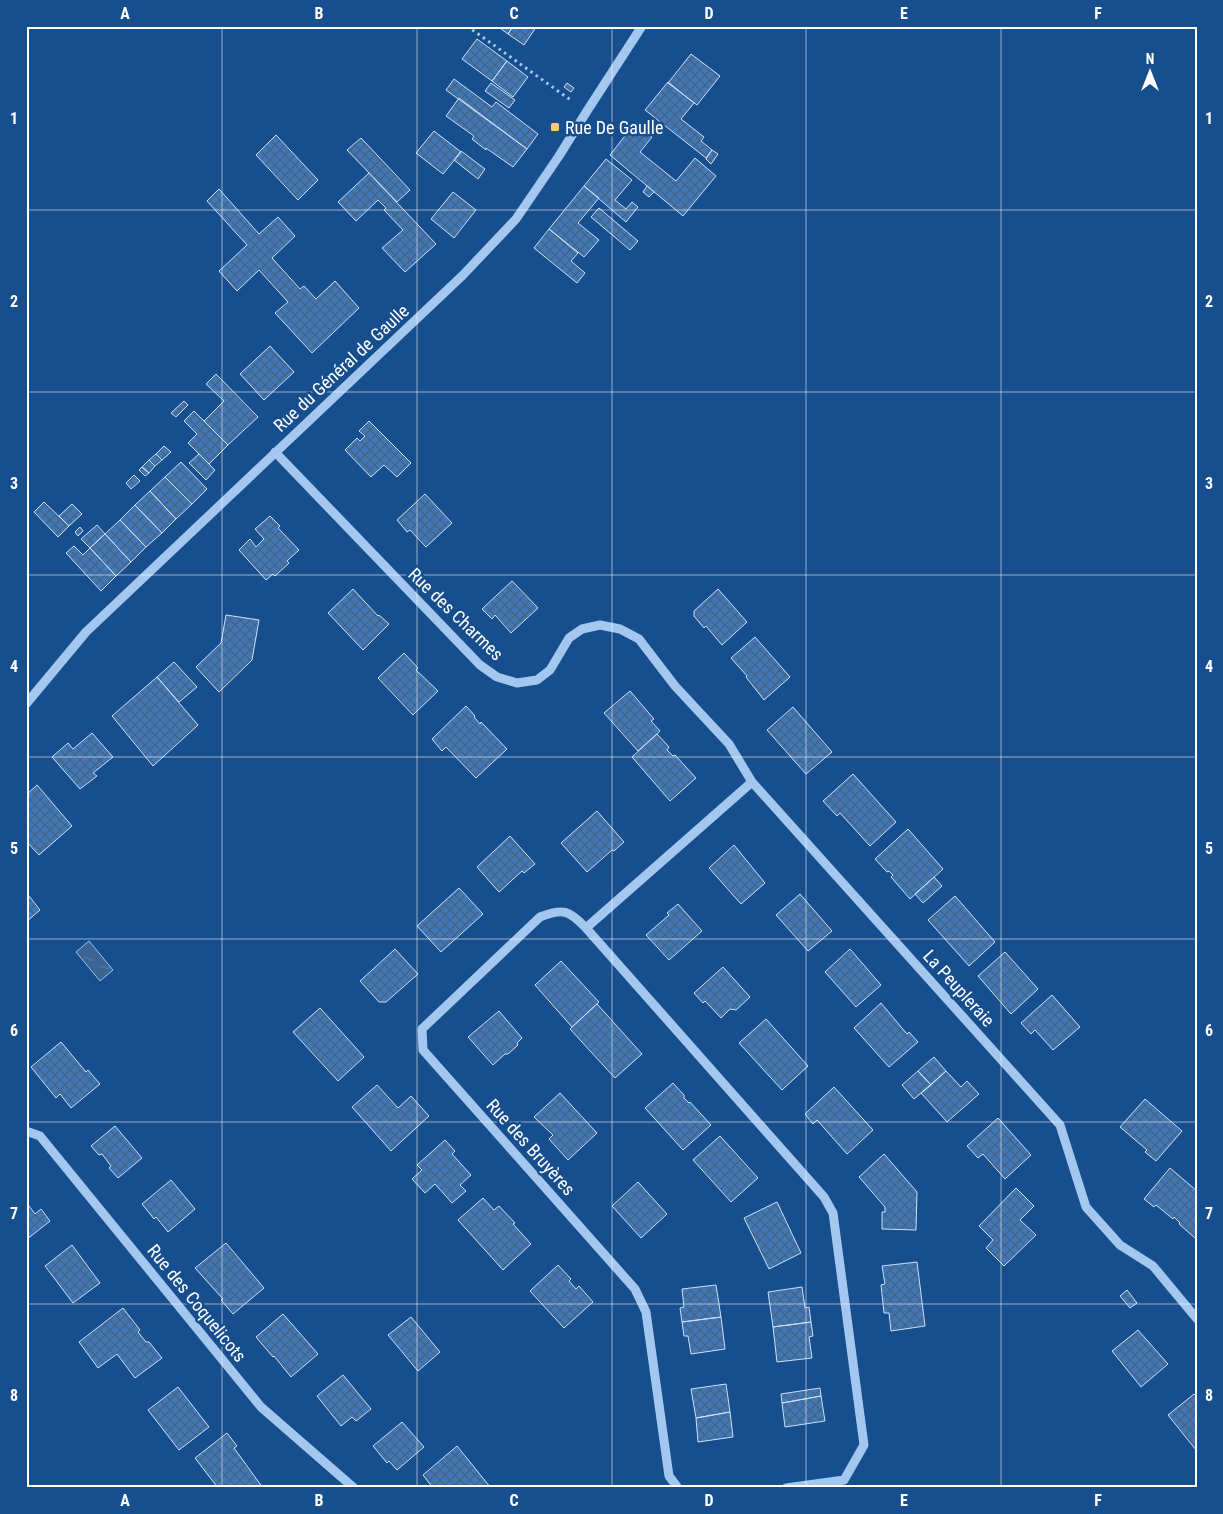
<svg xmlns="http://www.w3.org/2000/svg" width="1223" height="1514" font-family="'Roboto Condensed',sans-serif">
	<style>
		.water { fill: url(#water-ripples); stroke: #96c3f2 }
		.building { fill: url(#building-cross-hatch); stroke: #cae1fb }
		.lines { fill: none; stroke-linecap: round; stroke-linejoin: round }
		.path { stroke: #a4c7ef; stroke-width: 3; stroke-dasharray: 2.5 4; stroke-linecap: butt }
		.minor { stroke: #a4c7ef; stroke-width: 9 }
		.grid { fill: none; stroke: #fff; stroke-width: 1; stroke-opacity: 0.55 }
		.poi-dot { fill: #ffce62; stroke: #174e8e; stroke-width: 2 }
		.labels { text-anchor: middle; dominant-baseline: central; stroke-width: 5; stroke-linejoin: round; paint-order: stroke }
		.poi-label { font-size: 18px; fill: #fff; stroke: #174e8e; text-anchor: start }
		.street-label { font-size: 18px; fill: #fff; stroke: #174e8e }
		.neatline { fill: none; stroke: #fff; stroke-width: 2 }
		.grid-label { font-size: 16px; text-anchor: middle; font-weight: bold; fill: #fff }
	</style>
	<defs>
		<pattern id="water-ripples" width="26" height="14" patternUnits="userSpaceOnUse" patternTransform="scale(1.25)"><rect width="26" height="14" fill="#3c6493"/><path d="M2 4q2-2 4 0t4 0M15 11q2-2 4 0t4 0" fill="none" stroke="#597ba3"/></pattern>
		<pattern id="building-cross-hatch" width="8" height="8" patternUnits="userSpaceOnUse" patternTransform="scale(1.25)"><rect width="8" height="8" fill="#4077b7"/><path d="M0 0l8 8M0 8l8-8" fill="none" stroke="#466282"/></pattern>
	</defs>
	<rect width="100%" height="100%" fill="#174e8e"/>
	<path class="water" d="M89,941L113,970L100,981L76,952Z"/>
	<path class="building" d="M497,26H513L508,34Z
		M513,26H537L524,45L508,34Z
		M477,39L507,61L492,81L462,59Z
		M691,54L720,76L697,105L668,83Z
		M507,61L528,77L513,97L492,81Z
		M454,79L492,107L496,102L538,134L527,149L446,90Z
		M668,82L694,103L681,119L704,137L701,141L712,150L706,158L645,110Z
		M491,83L515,100L509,108L485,91Z
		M567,83L574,88L571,92L564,87Z
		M459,98L527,149L513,167L486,148V150L472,139L474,136L446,116Z
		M635,123L652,137L640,152L676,181L695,158L716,176L683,216L610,155Z
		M434,131L461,152L443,174L416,153Z
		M276,135L318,180L298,200L256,155Z
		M361,138L410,190L397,202L347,150Z
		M712,150L718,154L711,164L706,159Z
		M461,151L485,169L478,179L454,160Z
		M606,159L632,180L615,200L626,209L632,202L638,207L626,222L584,186Z
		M369,173L436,244L405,272L382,248L403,230L384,210L386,208L378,200L356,221L338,202Z
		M584,186L599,198L578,223L599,240L584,257L549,229Z
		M647,186L654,192L649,197L643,192Z
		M219,189L259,234L278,217L295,236L272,258L300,289L304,286L316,299L335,281L359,308L312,353L275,313L288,302L259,270L237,291L219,271L247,245L207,201Z
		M453,192L476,210L454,238L431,219Z
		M599,208L638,241L630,250L591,217Z
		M549,229L578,253L571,261L585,273L577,283L534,248Z
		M270,346L294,372L264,400L240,374Z
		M216,374L258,417L228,445L204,421L224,401L206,384Z
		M184,401L188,405L176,417L171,413Z
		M194,411L228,445L209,464L188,443L197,434L184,421Z
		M369,421L411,463L397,477L384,465L371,477L345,450L357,438L360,441L365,436L359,431Z
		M164,446L171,452L162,460L156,454Z
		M156,454L162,460L155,466L149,460Z
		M199,454L215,470L206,480L189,463Z
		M149,460L155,466L149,473L142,467Z
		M181,462L207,489L192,504L165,477Z
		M142,467L149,473L145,476L139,470Z
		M134,475L140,481L131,489L126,483Z
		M165,477L192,504L176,519L150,491Z
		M150,491L176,519L162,533L135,505Z
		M425,494L452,523L426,547L410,530L407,532L397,520Z
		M44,502L69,526L58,537L34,512Z
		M72,504L82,514L69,526L59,516Z
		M135,505L162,533L146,547L120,520Z
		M270,516L280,526L278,528L299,550L287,561L289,563L275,576L273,574L266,580L239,550L250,539L256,547L264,539L255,529Z
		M120,520L146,547L131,562L105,534Z
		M97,525L105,534L90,548L81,539Z
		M80,527L83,531L78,536L75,532Z
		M105,534L131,562L116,576L90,548Z
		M74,546L83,555L90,548L116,576L101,591L66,553Z
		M512,581L538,608L511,633L495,615L492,619L482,609Z
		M353,589L378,616L379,615L389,624L363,650L328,613Z
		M718,589L747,622L722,645L706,626L704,628L694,616V611Z
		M226,615L259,620L252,660L219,692L196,667L221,643Z
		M755,637L790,677L764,700L746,677L747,676L731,658Z
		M404,653L418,668L416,670L438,691L413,715L378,678Z
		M174,662L197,687L179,702L157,677Z
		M157,677L198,725L153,766L112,716Z
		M630,691L654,719L651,721L660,731L638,751L604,713Z
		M466,706L475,716L474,717L480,724L481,722L507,749L476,778L446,747L442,751L432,739Z
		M793,707L832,752L806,774L767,730Z
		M92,733L113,757L93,773L97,776L80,789L52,757L68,743L73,749Z
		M657,734L669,747L667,750L673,756L675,755L696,778L670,801L632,757Z
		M853,774L896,822L870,846L840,813L837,816L823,801Z
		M37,785L72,826L39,855L26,841V802L28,800L26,795Z
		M597,811L624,842L614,851L612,850L587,872L561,843Z
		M908,829L943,869L910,899L891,877L893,875L889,871L887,872L875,859Z
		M510,836L535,864L524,873L522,871L499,892L477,867Z
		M734,845L765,883L741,904L709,868Z
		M934,877L942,886L923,903L915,894Z
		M459,888L483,914L441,952L417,926Z
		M800,894L832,931L808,951L776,915Z
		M29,896L40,910L26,922V898Z
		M955,896L995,942L969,966L928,920Z
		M678,904L702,931L669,960L646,935L669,915L667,913Z
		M395,949L418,974L386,1002H379L360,981Z
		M850,949L881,985L856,1007L825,972Z
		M1005,952L1038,989L1011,1014L978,976Z
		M561,961L599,1002L572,1027L535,985Z
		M723,967L750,997L736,1010L730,1009L721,1018L705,1001L703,1003L694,993Z
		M1052,995L1080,1027L1053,1050L1035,1030L1031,1034L1021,1023Z
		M881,1003L907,1034L909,1032L918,1042L889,1067L854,1028Z
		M597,1004L642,1054L615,1078L570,1029Z
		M320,1008L364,1057L338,1081L293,1032Z
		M499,1011L522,1038L517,1043L518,1045L508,1054H505L493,1065L468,1037Z
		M766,1019L808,1066L782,1090L739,1043Z
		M61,1042L86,1072L88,1070L100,1084L71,1108L60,1094L56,1098L31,1067Z
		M934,1057L946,1071L931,1085L918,1071Z
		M918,1071L931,1085L914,1099L902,1085Z
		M946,1071L961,1087L967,1081L979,1094L947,1122L921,1093Z
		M673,1083L684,1095V1098L689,1103L690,1102L711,1125L683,1150L645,1108Z
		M377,1085L398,1108L411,1096L429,1116L391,1151L352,1107Z
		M834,1087L873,1130L847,1154L817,1120L813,1124L805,1114Z
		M560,1093L597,1133L568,1160L549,1139L553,1135L534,1117Z
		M1145,1099L1182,1131L1156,1161L1145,1152L1147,1150L1120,1127Z
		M998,1118L1031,1155L1005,1179L983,1154L978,1158L967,1146Z
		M115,1126L142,1158L118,1178L109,1168L111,1166L102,1154L99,1155L91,1146Z
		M720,1136L758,1178L731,1202L693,1160Z
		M445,1140L455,1151L452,1154L471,1175L460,1185L466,1191L452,1203L435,1184L425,1193L412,1179L422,1170L417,1165Z
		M884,1154L917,1192L916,1230L882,1229V1212H885V1207L859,1177Z
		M1170,1168L1197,1191V1236L1195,1238L1179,1224L1180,1223L1174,1217L1173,1219L1156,1205L1154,1207L1144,1199Z
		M171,1180L195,1209L168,1232L156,1217L154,1219L142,1204Z
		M638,1182L667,1214L641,1238L612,1206Z
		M1016,1188L1034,1206L1020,1220L1036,1235L1004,1266L986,1248L993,1240L979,1226Z
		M483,1198L494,1210L499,1206L515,1223L513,1224L531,1244L503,1270L458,1220Z
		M26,1202L35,1214L41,1209L50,1221L26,1240Z
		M777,1202L801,1253L769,1269L744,1218Z
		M226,1243L264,1288L233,1314L221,1300L223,1299L195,1268Z
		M72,1245L100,1283L73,1303L45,1266Z
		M917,1262L925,1326L891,1331L889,1313H884L881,1285L885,1284L882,1266Z
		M558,1265L571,1279L569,1281L576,1289L579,1286L593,1302L564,1328L530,1291Z
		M716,1285L721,1317L682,1322L680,1308L684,1307L682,1289Z
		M802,1287L805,1308L809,1307L811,1322L773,1327L768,1292Z
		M1127,1290L1137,1303L1130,1308L1120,1296Z
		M123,1308L140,1330L138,1332L146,1342H149L162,1358L135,1378L117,1354L98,1368L79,1342Z
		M283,1314L318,1354L291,1377L274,1356L273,1357L256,1337Z
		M411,1317L440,1352L418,1371L388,1335Z
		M721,1317L725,1349L691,1354L688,1336H684L682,1322Z
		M811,1322L813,1336L809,1337L812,1358L777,1362L773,1327Z
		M1138,1330L1168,1364L1141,1387L1112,1351Z
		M343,1375L371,1409L356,1421L352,1417L341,1426L317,1396Z
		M726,1384L730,1412L696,1418L691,1389Z
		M178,1387L209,1427L179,1450L148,1410Z
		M820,1388L821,1396L782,1403L781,1394Z
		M1194,1394L1197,1397L1196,1450L1168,1415Z
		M821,1396L825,1421L785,1427L782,1403Z
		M730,1412L733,1437L698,1442L696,1418Z
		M402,1422L424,1447L397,1470L389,1461L387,1463L373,1446Z
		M227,1433L237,1446L234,1448L263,1488H218L195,1458Z
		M457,1446L491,1488H433L423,1475Z"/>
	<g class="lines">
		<path class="path" d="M467,26L572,101"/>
		<path class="minor" d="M275,452L480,665L497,677L517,683L537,680L550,670L569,638L582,629L600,625L620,629L639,639L675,686L729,744L752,782L1060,1125L1086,1207L1120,1245L1153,1266L1197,1319
			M26,704L86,632L463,275L516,219L559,156L587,111L642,26
			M752,782L586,928L824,1197L833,1213L864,1445L844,1480
			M586,928C569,910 563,908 540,917L422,1029L423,1050L635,1289L646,1312L669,1476L678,1488
			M26,1131L40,1136L261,1407L354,1488
			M786,1488L844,1480"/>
	</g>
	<path class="grid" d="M222,26V1488M417,26V1488M612,26V1488M806,26V1488M1001,26V1488M26,210H1197M26,392H1197M26,575H1197M26,757H1197M26,939H1197M26,1122H1197M26,1304H1197"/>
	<rect class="poi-dot" x="550" y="122" width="10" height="10" rx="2.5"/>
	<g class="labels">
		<g class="poi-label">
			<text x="565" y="127">Rue De Gaulle</text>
		</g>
		<g class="street-label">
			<text transform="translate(341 368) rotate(-43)">Rue du Général de Gaulle</text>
			<text transform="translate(456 614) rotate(44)">Rue des Charmes</text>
			<text transform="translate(959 988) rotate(48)">La Peupleraie</text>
			<text transform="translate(531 1147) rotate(48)">Rue des Bruyères</text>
			<text transform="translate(197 1303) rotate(51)">Rue des Coquelicots</text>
		</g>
	</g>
	<rect width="1223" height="1514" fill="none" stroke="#174e8e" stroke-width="55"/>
	<g transform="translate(1150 72)" stroke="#174e8e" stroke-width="4" paint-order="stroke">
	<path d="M0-4L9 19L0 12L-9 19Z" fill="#ffffff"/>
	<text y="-8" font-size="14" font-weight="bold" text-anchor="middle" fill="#ffffff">N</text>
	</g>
	<rect x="28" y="28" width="1168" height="1458" class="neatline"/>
	<g class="grid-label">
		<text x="125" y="19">A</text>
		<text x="319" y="19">B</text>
		<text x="514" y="19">C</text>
		<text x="709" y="19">D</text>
		<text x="904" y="19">E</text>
		<text x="1098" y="19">F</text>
		<text x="14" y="124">1</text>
		<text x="1209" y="124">1</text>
		<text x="14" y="307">2</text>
		<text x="1209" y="307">2</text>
		<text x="14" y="489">3</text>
		<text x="1209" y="489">3</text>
		<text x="14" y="672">4</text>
		<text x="1209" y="672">4</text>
		<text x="14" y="854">5</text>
		<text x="1209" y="854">5</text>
		<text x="14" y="1036">6</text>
		<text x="1209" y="1036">6</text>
		<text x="14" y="1219">7</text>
		<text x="1209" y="1219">7</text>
		<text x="14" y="1401">8</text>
		<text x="1209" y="1401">8</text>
		<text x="125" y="1506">A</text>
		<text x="319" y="1506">B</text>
		<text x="514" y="1506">C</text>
		<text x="709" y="1506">D</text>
		<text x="904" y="1506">E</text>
		<text x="1098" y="1506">F</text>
	</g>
</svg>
